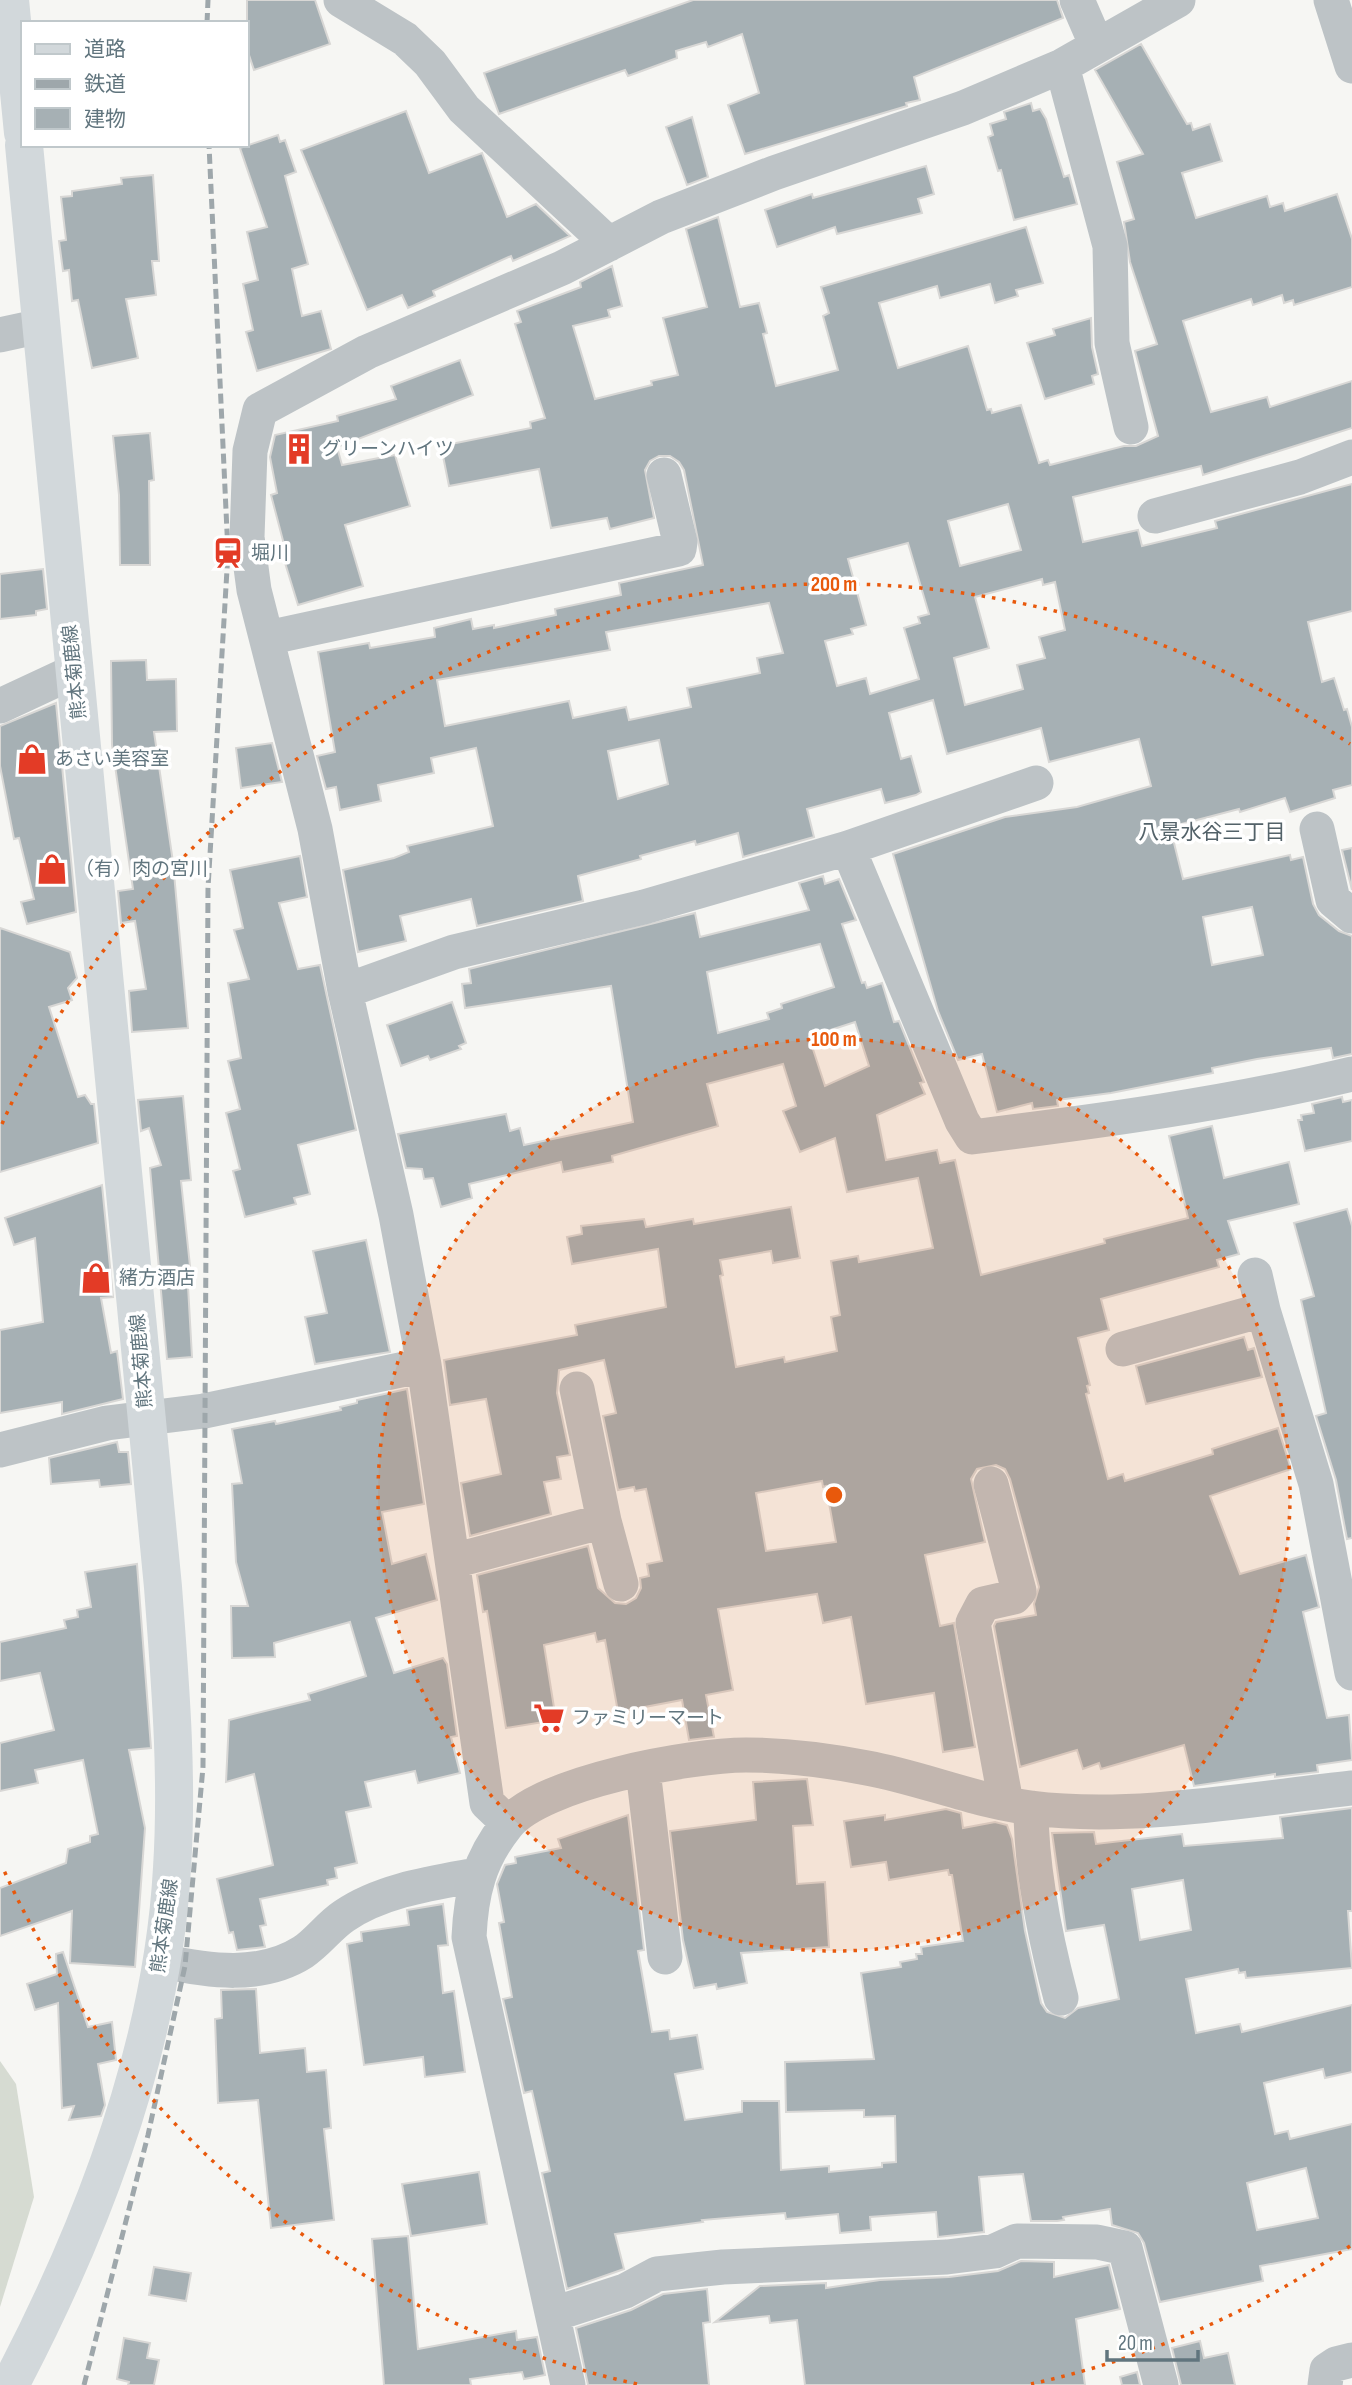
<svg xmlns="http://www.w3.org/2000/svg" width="1352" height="2385" font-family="'Sofia Sans Condensed','Noto Sans JP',sans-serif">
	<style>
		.green { fill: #d6dbd2 }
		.building { fill: #a6b0b4; stroke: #d8d7d5; stroke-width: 2; fill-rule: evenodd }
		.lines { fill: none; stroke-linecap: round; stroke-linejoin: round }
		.minor { stroke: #bdc3c6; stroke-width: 35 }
		.primary { stroke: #d2d8db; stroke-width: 38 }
		.rail { stroke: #9ea7ab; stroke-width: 5; stroke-dasharray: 10 5; stroke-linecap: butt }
		.ring { fill: none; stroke: #e8590c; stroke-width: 3.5; stroke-dasharray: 3.5 7 }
		.labels { text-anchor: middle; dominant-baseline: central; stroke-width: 7; stroke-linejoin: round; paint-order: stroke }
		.poi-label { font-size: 19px; fill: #61757e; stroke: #fff; text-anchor: start }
		.street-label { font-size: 19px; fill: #61757e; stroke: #fff }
		.neighbourhood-label { font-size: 21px; fill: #536269; stroke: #fff }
		.centre { fill: #e8590c; stroke: #fff; stroke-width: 3.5 }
		.ring-label { font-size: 21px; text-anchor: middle; font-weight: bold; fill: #e8590c; stroke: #fff; stroke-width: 7; stroke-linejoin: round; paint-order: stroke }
	</style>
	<rect width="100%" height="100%" fill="#f6f6f3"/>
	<path class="green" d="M0,2061L16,2084L34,2197L0,2307Z"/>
	<path class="building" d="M247,0H315L330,44L254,70L247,49Z
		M693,0H1057L1063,18L914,77L920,100L906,103L907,106L745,154L728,105L759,93L742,34L708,47L706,42L676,51L677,58L639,72L628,76L625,70L499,114L484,73Z
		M1141,44L1187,124L1191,123L1193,130L1210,124L1222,161L1182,173L1196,218L1267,196L1270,207L1283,203L1285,211L1337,194L1352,239V287L1294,305L1293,300L1284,303L1282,295L1253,305L1251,299L1183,321L1211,412L1267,397L1270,407L1352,381V428L1203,475L1201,466L1073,497L1083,542L1138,530L1142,546L1217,528L1215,521L1352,484V611L1308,622L1322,682L1334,678L1344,710L1347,709L1352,727V785L1333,790L1335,798L1290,812L1285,798L1240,812L1239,809L1170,827L1183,879L1290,855L1291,860L1303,857L1313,904L1319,915L1339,931L1352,936V1054L1333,1058L1331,1048L1257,1059L1212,1068L1213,1073L1111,1093L1057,1100L1058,1106L1033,1109L1032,1103L997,1112L982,1054L958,1060L938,1011L893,854L1005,817L1077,807L1151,786L1139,739L1049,762L1041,728L947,754L933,700L889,713L901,759L911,756L921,792L916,795L885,803L881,789L807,809L814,837L743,857L738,833L696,845L695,841L640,856L641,859L578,876L583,901L477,926L471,899L400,916L406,941L358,952L343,870L394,858L409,852L407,846L493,826L476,748L431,758L434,773L378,785L381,801L340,810L336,787L326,789L317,756L335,752L318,652L369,643L370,648L435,637L434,628L471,619L473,629L494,625V628L556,615L555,609L621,595L619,583L703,565L684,470L679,462L670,456H659L650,461L645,470L654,518L610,529L607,518L551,528L539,469L449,486L441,446L531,428L530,422L545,418L515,324L521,322L517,311L581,287L580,282L612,266L622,306L608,310L610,317L573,326L595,399L652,385L651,381L678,375L663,318L707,307L686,229L718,217L740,307L759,303L767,333L763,334L776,386L838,370L823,316L829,313L821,287L1026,227L1043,283L1016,290L1018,296L995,303L990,284L940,298L937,286L879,303L898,368L968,346L987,410L991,409L992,413L1021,405L1039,463L1048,460L1050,465L1124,446H1136L1158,436L1135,351L1157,344L1130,262L1124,222L1134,219L1117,162L1143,154L1095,70ZM1008,504L1021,550L960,566L948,521ZM908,543L929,614L918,617L920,623L904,628L919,679L870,694L866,678L837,686L825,641L853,634L851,629L866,625L848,559ZM1042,579L1043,585L1055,582L1065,630L1039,637L1045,658L1017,665L1023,689L965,705L954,658L989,648L975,597ZM769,603L783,653L757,658L760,673L687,688L691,707L629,720L626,707L573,718L569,701L445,726L437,680L610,650L606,632ZM659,740L668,784L618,799L608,751ZM1252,907L1263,955L1212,965L1203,917Z
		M1031,103L1033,111L1040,109L1046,119L1064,177L1069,175L1077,204L1014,220L1001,170L998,171L988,137L993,135L990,124L1006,119L1004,112Z
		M406,111L429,173L482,153L507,217L536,204L570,236L513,261L511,256L433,291L435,296L408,308L402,295L367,310L301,150Z
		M692,117L708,177L687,185L666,127Z
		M278,135L280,142L285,140L296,172L285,176L308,264L292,269L302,316L321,311L331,349L257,371L246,332L253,330L243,284L258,280L247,232L267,227L240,148Z
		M926,166L934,194L918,199L922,213L837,234L835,227L777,247L765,210L812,194L813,198Z
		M153,175L159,261H152L156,295L126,299L138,358L92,368L78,300L72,301L69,270L63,271L59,241L66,240L61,197L72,196V191L122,184L121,178Z
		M1091,318L1092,347L1098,374L1092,376L1094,384L1045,399L1027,343L1055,335L1053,329Z
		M460,360L473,395L337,447L342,465L395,455L410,506L345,525L363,586L298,605L282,553L286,552L271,495L277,493L270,457L275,435L338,421L337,416L396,399L391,386Z
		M150,433L154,480L149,481L150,565H120L119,495L113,436Z
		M43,569L47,609L36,611V615L0,619V574Z
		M146,660L147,680L176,679L177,731L154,732L173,862L188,1028L132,1032L129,991L146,989L135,921L121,923L118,891L133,889L112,745L111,661Z
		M56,703L76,912L27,924L21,902L34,899L19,838L14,839L0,766V726Z
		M272,743L282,782L241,788L236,748Z
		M1352,848V890L1342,850Z
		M300,856L307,897L279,903L298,969L320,965L356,1130L298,1145L310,1194L294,1198L296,1204L245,1217L233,1171L240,1169L226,1113L240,1109L228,1061L241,1058L228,983L249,979L234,930L243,928L230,870Z
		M823,876L825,884L839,879L856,920L842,924L862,983L865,982L867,988L882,983L894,1022L899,1021L924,1082L920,1083L925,1094L877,1115L886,1160L937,1150L940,1163L955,1160L981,1275L1105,1243L1104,1239L1188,1218L1169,1136L1212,1126L1224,1178L1289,1162L1299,1204L1228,1221L1239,1254L1217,1260L1219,1267L1101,1299L1109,1330L1078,1338L1090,1385L1087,1386L1089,1393L1086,1394L1108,1479L1123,1474L1125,1481L1213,1454L1212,1449L1278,1428L1291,1469L1210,1496L1240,1574L1306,1555L1319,1607L1303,1612L1327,1718L1349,1715L1352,1760L1317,1765L1318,1772L1275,1777V1774L1194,1786L1184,1745L1101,1769L1099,1763L1083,1769L1077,1750L1020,1767L994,1626L996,1622L1036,1615L1034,1604L1039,1587L1010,1479L1005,1469L996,1465L977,1469L971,1479L985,1542L925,1555L940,1626L954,1623L975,1747L943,1752L934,1693L866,1704L851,1617L823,1623L817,1594L718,1609L733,1690L706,1695L714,1737L689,1740L682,1700L618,1712L605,1640L597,1642L595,1633L544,1645L556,1720L506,1728L487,1611L483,1612L477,1575L588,1546L598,1588L615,1603L626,1604L636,1598L641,1588L640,1578L649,1576L647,1564L662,1561L646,1489L635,1491L634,1487L618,1490L603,1416L616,1413L604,1360L559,1370L557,1393L570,1455L557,1457L561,1479L544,1482L551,1514L470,1536L461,1483L501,1474L486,1399L450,1405L444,1360L577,1335L575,1325L666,1307L658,1249L572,1264L567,1237L582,1234L581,1226L644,1219L646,1227L693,1219L694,1224L791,1207L800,1258L773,1263L771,1251L720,1260L723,1275L720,1276L736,1367L784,1357L785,1362L837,1351L831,1317L840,1315L831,1261L858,1256L859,1262L933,1248L918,1178L847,1192L835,1138L800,1152L783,1111L796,1106L783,1064L707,1084L718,1126L612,1156L613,1162L563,1172L561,1162L469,1184L472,1198L441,1207L433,1178L424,1179L422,1169L406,1168L398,1134L506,1114L510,1131L520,1128L524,1145L633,1122L611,986L465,1008L462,984L471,983L469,969L695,913L700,937L809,910L799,883ZM820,944L834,987L781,1004L782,1008L767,1013L769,1019L718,1033L707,972ZM855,1022L869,1066L825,1086L809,1037ZM822,1481L823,1487L826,1486L836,1542L766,1551L756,1493Z
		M0,928L70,952L77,978L68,988L72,1000L49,1007L78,1097L85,1095L91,1104H94L98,1143L0,1172Z
		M452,1002L466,1043L459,1046L461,1049L430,1060L428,1056L401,1066L387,1025Z
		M183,1096L191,1180L181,1181L192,1285L188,1286L192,1357L167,1359L150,1168L161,1165L149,1128L141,1131L138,1100Z
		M1342,1097L1343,1102L1352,1100V1141L1305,1151L1298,1120H1302L1301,1115L1314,1113L1312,1104Z
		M102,1185L113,1297L101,1298L111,1353L117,1351L123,1399L62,1414V1402L0,1413V1330L43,1322L35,1238L14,1245L5,1218Z
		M1347,1209L1352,1226V1538L1347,1539L1336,1480L1316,1416L1326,1413L1301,1300L1314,1296L1294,1223Z
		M366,1240L390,1352L315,1364L305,1317L327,1313L313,1251Z
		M1244,1337L1248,1350L1254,1348L1262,1377L1146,1404L1136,1366Z
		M407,1389L424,1504L382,1512L392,1564L426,1554L437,1600L376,1618L394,1673L443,1658L447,1664L457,1736L451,1737L460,1773L418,1783L415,1771L365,1782L371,1807L346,1812L357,1863L335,1868L337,1878L327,1880L328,1885L260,1899L266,1925L260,1926L265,1947L237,1950L233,1932L229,1933L217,1879L273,1865L254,1774L226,1782L229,1720L310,1700L308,1694L366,1676L350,1622L274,1643L275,1657L232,1658L231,1606H248L236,1562L232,1484L242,1483L232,1429L275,1421L276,1424L341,1410L340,1407L357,1403V1400Z
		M117,1442L119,1452H128L131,1484L100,1487L99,1480L51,1484L49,1458Z
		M137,1564L151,1748L129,1750L145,1828L135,1967L70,1963L72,1911L0,1936V1888L66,1863L68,1849L90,1842V1836L98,1834L83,1760L35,1770L38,1783L0,1791V1743L54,1730L40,1673L0,1681V1642L66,1628L64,1620L78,1617L77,1610L91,1607L85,1572Z
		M807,1779L813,1825L793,1826L797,1884L825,1882L829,1947L741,1953L747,1983L717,1989L716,1984L694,1988L683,1940L670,1831L756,1820L753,1782Z
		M1352,1808V1911H1348L1352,1968L1246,1978L1245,1972L1239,1973L1238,1969L1186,1979L1196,2033L1240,2024L1242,2032L1352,2005V2072L1325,2078L1323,2069L1264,2083L1275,2134L1288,2131L1290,2139L1352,2124V2249L1260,2266L1263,2281L1160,2302L1144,2243L1138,2233L1112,2225L1110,2209L1063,2217L1064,2220L1057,2221H1031L1023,2174L979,2177L984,2232L938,2237L936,2212L870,2217L871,2230L840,2233L838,2214L786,2219L785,2213L702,2220L703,2222L615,2234L624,2269L567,2289L542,2173L550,2171L532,2091L524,2093L503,1999L512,1997L499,1923L504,1922L497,1884L505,1865L516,1863L515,1857L561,1848L558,1839L628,1815L644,1950L638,1951L652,2032L669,2030L670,2039L697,2035L703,2069L675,2074L685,2120L742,2112V2101H779L781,2170L829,2166V2172L882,2167V2163L896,2162L895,2116L864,2117V2110L786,2112L785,2062L874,2059L861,1973L901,1967L900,1962L917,1959L916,1954H922L921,1947L963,1941L952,1875H949L948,1870L889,1880L886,1862L851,1867L844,1821L885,1815V1820L946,1809L961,1813L963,1828L995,1822L1007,1825L1012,1839L1025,1931L1041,2003L1047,2012L1065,2018L1078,2008L1119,1999L1104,1925L1066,1931L1052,1833L1094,1832L1096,1844L1182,1834L1184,1846L1283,1838L1280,1817ZM1183,1880L1191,1930L1140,1940L1132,1889ZM1306,2168L1318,2218L1257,2230L1247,2183Z
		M443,1904L448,1945L438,1946L443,1993L454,1991L465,2072L425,2077L423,2057L364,2065L347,1944L362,1941L361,1932L409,1925L407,1910Z
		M63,1952L88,2027L112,2022L116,2060L98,2064L105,2105L101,2116L69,2120L74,2106L62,2108L58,2003L35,2010L27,1984L57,1974L56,1954Z
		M256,1989L260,2053L305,2048L307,2072L326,2070L331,2128L324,2129L334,2220L271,2228L258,2100L218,2103L215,2019L222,2018L221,1990Z
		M479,2172L487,2224L411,2236L402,2184Z
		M408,2236L418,2349L516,2331L517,2340L537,2337L545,2375L524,2379L522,2372L470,2379L471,2385H384L372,2239Z
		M1021,2261L1054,2262V2277L1109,2265L1120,2309L1076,2319L1085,2385H805L797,2320L770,2323L769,2316L715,2322L760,2286L826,2283V2288L880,2280L949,2277L998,2271Z
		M154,2267L191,2273L186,2301L149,2295Z
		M707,2289L710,2322L703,2323L709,2385H588L576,2328L631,2310L663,2294Z
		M124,2338L150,2343L147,2358L159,2360L154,2385H128L129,2382L117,2379Z
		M1200,2341L1204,2358L1228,2353L1235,2385H1181L1172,2348Z
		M1137,2372L1140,2385H1122L1120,2377Z"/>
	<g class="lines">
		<path class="minor" d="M341,0L405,39L430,63L464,109L609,244
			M1077,0L1097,46
			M1331,0L1352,66
			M1062,66L1110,246L1112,343L1131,427
			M0,335L41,326
			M1155,516L1300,477L1352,457
			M267,638L679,549L680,542L664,475
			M0,706L75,671
			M1317,829L1333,900L1352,916
			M848,848L962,1121L972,1137C1100,1121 1227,1104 1352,1074
			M345,991L454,952L644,907L848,848L1036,783
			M1263,1310L1316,1484L1352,1673
			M1123,1349L1263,1310L1255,1275
			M577,1389L604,1521
			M0,1450L107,1423L204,1411L424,1365
			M991,1484L1019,1591L1014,1597L983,1604L973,1623L1006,1803
			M453,1561L604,1521L621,1584
			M643,1770L665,1957
			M1031,1808C1031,1870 1045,1937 1061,1998
			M508,1823L487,1803L424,1365L396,1215L345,991L315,829L254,590L247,537L250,451L260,410L367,352L562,268L661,217L774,173L963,108L1062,66L1178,0
			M162,1961C208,1971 261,1979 303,1952C318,1942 329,1926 344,1916C382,1890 433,1883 477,1875
			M554,2314L625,2291L657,2274L723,2267L947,2257L995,2251L1017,2241L1097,2242L1125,2248L1161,2385
			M568,2385L469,1937C471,1893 479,1860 507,1825C541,1782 692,1755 746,1755C783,1755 831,1761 867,1768C922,1778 975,1801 1031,1808C1132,1821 1250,1799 1352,1788
			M1325,2385L1327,2370L1336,2364L1352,2360"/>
		<path class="primary" d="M10,0L23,133
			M10,2385C93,2227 162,2048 172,1868C178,1774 170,1681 163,1587L24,145"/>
		<path class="rail" d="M207,23L208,0
			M84,2385L148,2135L185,1966L203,1767L208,888L228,553L209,145"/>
	</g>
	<circle cx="834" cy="1495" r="456" fill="#e8590c" fill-opacity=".12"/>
	<g class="ring">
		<circle cx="834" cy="1495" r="456"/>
		<path d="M1350 2246A911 911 0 0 1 1031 2384M637 2384A911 911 0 0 1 2 1866M2 1124A911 911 0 0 1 1350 744"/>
	</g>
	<defs>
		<symbol id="building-bare" viewBox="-9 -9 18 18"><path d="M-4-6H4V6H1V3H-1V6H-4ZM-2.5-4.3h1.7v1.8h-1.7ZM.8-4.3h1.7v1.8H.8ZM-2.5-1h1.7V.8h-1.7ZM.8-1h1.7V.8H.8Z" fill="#e33b26" stroke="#fff" stroke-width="2.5" paint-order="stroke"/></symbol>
		<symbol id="station-bare" viewBox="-9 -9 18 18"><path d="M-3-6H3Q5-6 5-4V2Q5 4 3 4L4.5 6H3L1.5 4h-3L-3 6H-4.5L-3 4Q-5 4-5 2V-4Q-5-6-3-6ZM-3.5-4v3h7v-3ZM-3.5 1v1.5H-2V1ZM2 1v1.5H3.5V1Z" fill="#e33b26" stroke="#fff" stroke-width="2.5" paint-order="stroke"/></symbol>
		<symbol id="shop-bare" viewBox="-9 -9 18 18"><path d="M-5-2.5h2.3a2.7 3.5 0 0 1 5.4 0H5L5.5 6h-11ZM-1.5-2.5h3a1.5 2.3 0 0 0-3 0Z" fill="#e33b26" stroke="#fff" stroke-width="2.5" paint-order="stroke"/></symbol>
		<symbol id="supermarket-bare" viewBox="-9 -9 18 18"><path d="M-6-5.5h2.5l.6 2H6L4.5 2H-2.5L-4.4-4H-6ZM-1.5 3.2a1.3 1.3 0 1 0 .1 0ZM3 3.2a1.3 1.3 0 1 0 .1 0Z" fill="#e33b26" stroke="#fff" stroke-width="2.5" paint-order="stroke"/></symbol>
	</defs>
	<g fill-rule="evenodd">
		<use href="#building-bare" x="277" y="427" width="44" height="44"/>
		<use href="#station-bare" x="206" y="531" width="44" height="44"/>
		<use href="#shop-bare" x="10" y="737" width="44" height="44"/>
		<use href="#shop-bare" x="30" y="847" width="44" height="44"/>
		<use href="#shop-bare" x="74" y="1256" width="44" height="44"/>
		<use href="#supermarket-bare" x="527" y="1696" width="44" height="44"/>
	</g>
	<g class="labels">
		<g class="poi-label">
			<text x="322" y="449">グリーンハイツ</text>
			<text x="251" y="553">堀川</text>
			<text x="55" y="759">あさい美容室</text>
			<text x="75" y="869">（有）肉の宮川</text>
			<text x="119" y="1278">緒方酒店</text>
			<text x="572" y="1718">ファミリーマート</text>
		</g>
		<g class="street-label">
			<text transform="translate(75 672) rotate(-96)">熊本菊鹿線</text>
			<text transform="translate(142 1361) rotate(-95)">熊本菊鹿線</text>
			<text transform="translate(165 1926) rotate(-82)">熊本菊鹿線</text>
		</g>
		<g class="neighbourhood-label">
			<text x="1212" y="832">八景水谷三丁目</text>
		</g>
	</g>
	<circle cx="834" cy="1495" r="10" class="centre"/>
	<g class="ring-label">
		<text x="834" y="591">200 m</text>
		<text x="834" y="1046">100 m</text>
	</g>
	<rect x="21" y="21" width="228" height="126" fill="#ffffff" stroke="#c0c8cb" stroke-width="2"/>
	<rect x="35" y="44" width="35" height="10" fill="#d2d8db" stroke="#c0c8cb" stroke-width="2"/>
	<text x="84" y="56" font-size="21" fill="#61757e">道路</text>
	<rect x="35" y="79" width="35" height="10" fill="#9ea7ab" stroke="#c0c8cb" stroke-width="2"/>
	<text x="84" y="91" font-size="21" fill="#61757e">鉄道</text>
	<rect x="35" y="108" width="35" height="21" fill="#a6b0b4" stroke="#c0c8cb" stroke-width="2"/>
	<text x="84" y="126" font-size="21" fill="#61757e">建物</text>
	<path d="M1107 2350v10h91v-10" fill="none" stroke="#61757e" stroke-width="3.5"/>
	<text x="1118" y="2350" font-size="21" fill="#61757e" stroke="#ffffff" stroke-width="5" paint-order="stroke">20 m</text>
</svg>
